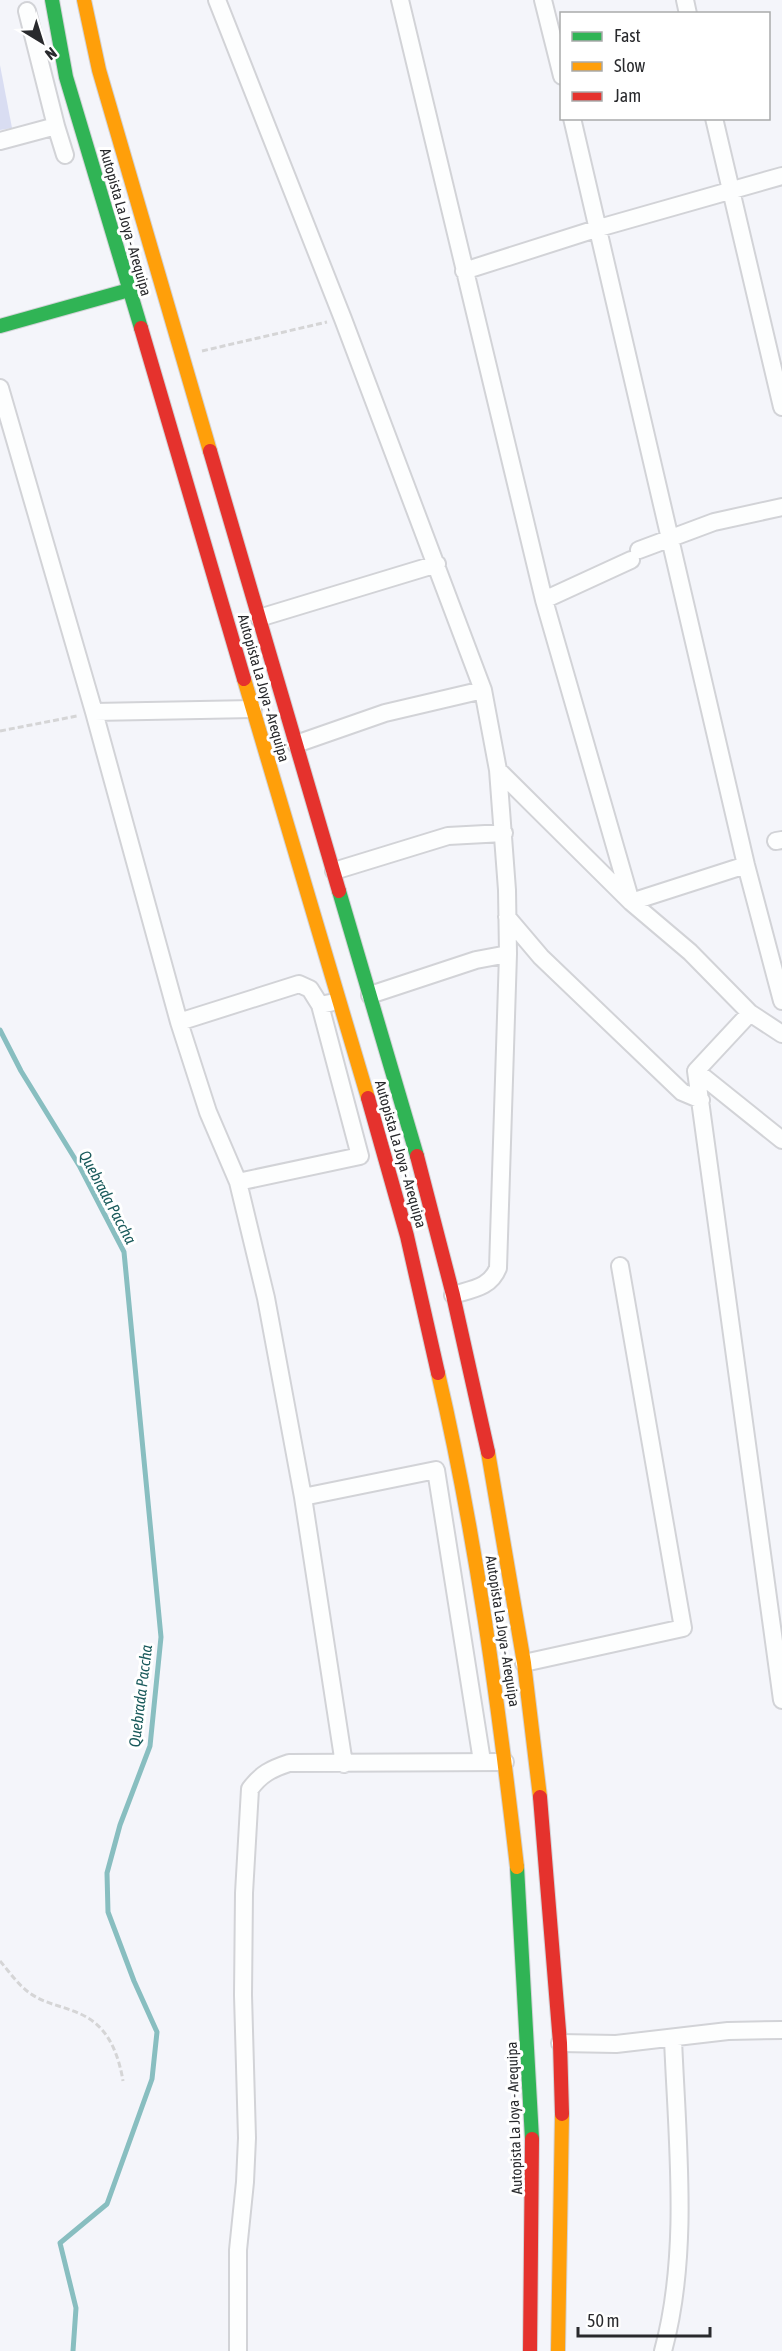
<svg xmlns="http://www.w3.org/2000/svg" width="782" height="2351" font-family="'Asap Condensed',sans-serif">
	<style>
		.green { fill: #d9ddf2 }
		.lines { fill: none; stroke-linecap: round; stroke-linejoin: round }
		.stream { stroke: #88bec0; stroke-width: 5 }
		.street-casing { stroke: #d2d3d7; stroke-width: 20 }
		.fast-casing { stroke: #d2d3d7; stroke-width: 16 }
		.slow-casing { stroke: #d2d3d7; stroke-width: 16 }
		.jam-casing { stroke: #d2d3d7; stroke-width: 16 }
		.path { stroke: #d5d5d6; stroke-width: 3; stroke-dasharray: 6 3; stroke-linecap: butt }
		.street { stroke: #fdfefe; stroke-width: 16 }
		.fast { stroke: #30b455; stroke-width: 14 }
		.slow { stroke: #ff9f0a; stroke-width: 14 }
		.jam { stroke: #e5322d; stroke-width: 14 }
		.labels { text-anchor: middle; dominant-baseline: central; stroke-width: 6; stroke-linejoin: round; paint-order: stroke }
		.street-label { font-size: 15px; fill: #292a2d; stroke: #fff }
		.water-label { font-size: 16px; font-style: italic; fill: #1b5b5c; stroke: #fff }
	</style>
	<rect width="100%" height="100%" fill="#f4f5fa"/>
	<path class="green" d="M0,65L12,128L0,130Z"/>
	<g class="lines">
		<path class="stream" d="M0,1030L21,1071L80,1167L124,1252L161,1637L150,1746L120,1825L107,1873L108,1912L134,1981L157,2032L152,2079L107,2204L60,2243L76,2308L73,2351"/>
		<defs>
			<path id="street" d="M217,0L343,319L483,690L498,770L507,890L508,954L498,1268C490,1288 472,1289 453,1295
				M400,0L544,600L631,902L746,865
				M543,0L562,76
				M685,0L688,14
				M572,118L746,865L782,1001
				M714,118L782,407
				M56,126L65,155
				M0,141L56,126L27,11
				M464,271L599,228L782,176
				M0,388L94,712L179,1022L208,1112L238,1182L266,1298L303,1497L344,1764
				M639,550L714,522L782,507
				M544,600L631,560
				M259,618L437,564
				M94,712L253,709
				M296,744L385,713L483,690
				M498,770L631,902L690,952L750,1013L782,1034
				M776,841L782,840
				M334,871L448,836L504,833
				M507,917L541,957L682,1092L701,1100
				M370,995L476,960L508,954
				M179,1022L299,984L310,989L320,1005L330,1003
				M696,1071L782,1700
				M696,1071L782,1140
				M696,1071L750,1013
				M238,1182L360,1156L320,1005
				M303,1497L436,1470L482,1761
				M524,1663L683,1628L620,1266
				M560,2043L616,2044L728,2031L782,2030
				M238,2351V2250L245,2182L247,2138L243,1995L244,1893L250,1789C261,1774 271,1769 289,1763L505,1762
				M663,2351C690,2253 677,2140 673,2039"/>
			<path id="fast" d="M52,0L66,77L141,328
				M0,326L129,290
				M339,891L417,1156
				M517,1867L532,2139"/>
			<path id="slow" d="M84,0L99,70L210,451
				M244,679L368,1098
				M438,1373C476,1536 498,1701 517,1867
				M488,1452L524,1663L540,1797
				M558,2351L562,2114"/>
			<path id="jam" d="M141,328L244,679
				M210,451L339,891
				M368,1098L407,1236L438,1373
				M417,1156L453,1295L488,1452
				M540,1797L560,2043L562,2114
				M530,2351L532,2139"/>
		</defs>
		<use href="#street" class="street-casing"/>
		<use href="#fast" class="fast-casing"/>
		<use href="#slow" class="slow-casing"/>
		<use href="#jam" class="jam-casing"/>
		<path class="path" d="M202,351L327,322
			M0,731L77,716
			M0,1961C11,1974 21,1989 36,1997C52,2006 72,2008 88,2018C110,2031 119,2057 123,2081"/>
		<use href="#street" class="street"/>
		<use href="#fast" class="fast"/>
		<use href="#slow" class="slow"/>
		<use href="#jam" class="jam"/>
	</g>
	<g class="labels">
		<g class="street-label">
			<text transform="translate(126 222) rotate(74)">Autopista La Joya - Arequipa</text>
			<text transform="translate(264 688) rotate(74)">Autopista La Joya - Arequipa</text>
			<text transform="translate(401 1154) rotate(74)">Autopista La Joya - Arequipa</text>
			<text transform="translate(503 1631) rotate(81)">Autopista La Joya - Arequipa</text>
			<text transform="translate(514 2118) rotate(-92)">Autopista La Joya - Arequipa</text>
		</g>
		<g class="water-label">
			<text transform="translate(108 1197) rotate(62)">Quebrada Paccha</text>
			<text transform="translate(140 1696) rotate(-83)">Quebrada Paccha</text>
		</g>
	</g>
	<rect x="560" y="12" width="210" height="108" fill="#ffffff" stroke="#a9aaab" stroke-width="1.5"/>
	<rect x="572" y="32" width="30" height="9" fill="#30b455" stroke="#a9aaab" stroke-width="1.5"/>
	<text x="614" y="42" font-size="18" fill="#292a2d">Fast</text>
	<rect x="572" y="62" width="30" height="9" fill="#ff9f0a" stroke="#a9aaab" stroke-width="1.5"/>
	<text x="614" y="72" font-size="18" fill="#292a2d">Slow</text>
	<rect x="572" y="92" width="30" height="9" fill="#e5322d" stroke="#a9aaab" stroke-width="1.5"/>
	<text x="614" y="102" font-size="18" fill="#292a2d">Jam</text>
	<g transform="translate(42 42) rotate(142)" stroke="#ffffff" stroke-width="4.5" paint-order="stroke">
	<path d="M0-4.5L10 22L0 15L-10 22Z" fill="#292a2d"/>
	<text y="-9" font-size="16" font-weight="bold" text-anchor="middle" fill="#292a2d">N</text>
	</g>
	<path d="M578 2327v9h132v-9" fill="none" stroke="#292a2d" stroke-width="3"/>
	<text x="587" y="2327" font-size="18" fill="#292a2d" stroke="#ffffff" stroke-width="4.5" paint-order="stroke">50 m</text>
</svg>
